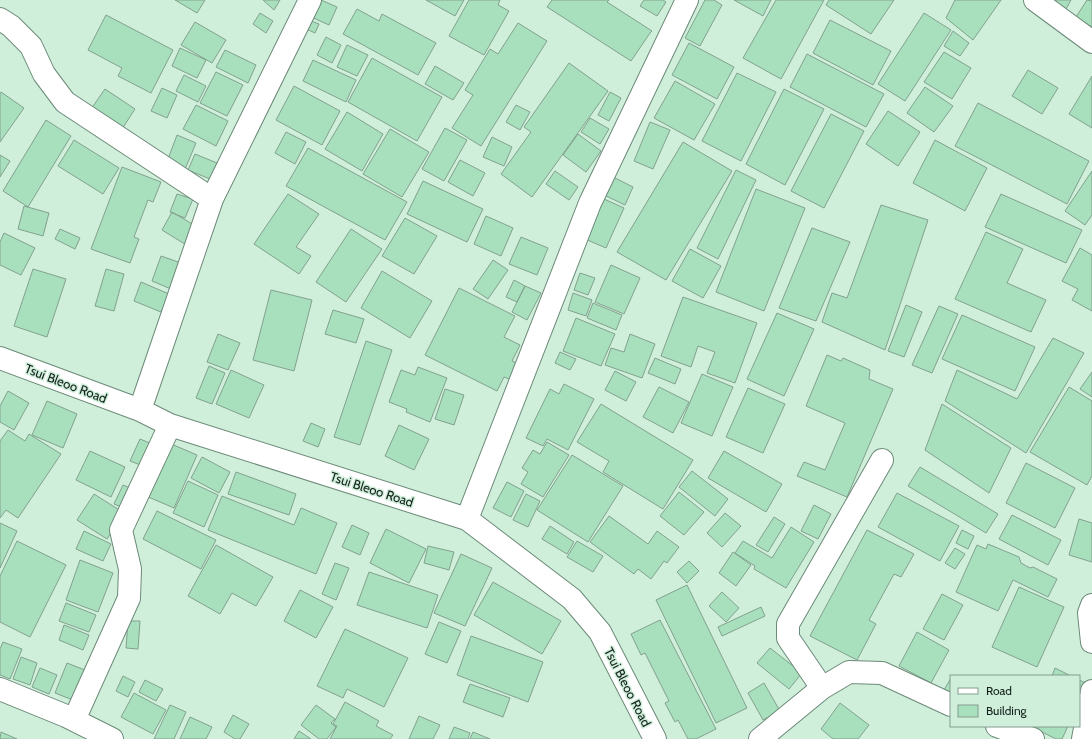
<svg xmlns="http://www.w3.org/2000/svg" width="1092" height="739" font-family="Cabin,sans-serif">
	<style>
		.building { fill: #a8e0be; stroke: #82a18e }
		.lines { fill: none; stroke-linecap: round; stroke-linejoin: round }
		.minor-casing { stroke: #6c8a78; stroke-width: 24 }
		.minor { stroke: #fff; stroke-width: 22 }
		.labels { text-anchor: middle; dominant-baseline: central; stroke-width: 3; stroke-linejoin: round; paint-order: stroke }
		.street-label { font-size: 13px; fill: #131f18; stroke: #cfefdb }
	</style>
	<rect width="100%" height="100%" fill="#cfefdb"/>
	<path class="building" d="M175,0H205L197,13Z
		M263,0H280L274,10Z
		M321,0L337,7L329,25L309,16Z
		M426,0H464L455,16Z
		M469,0H500L498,5L509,11L484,55L449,36Z
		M552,0H609L607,2L652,31L650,33L631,61L547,7Z
		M644,0H663L666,2L657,16L640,6Z
		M705,0H714L722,5L700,46L685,38Z
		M734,0H771L763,16Z
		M776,0H824L781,79L743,58Z
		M829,0H894L871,34L826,5Z
		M955,0H1001L973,40L946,18Z
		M1050,0H1071L1066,9Z
		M1087,0L1092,1V27L1076,17Z
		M357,9L379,21L382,14L436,43L418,75L343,34Z
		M260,13L273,21L266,33L253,24Z
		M924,13L951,30L905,101L878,84Z
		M106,15L173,50L151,93L118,76L122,68L88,50Z
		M306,19L319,24L315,33L302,27Z
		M830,20L891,51L873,85L813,53Z
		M195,22L226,40L212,63L181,45Z
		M518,23L547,41L481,146L452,128L473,95L465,90L490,49L498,54Z
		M953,31L969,43L960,56L944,46Z
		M326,37L341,45L332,63L317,55Z
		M689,43L734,67L717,99L672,75Z
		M347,45L368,55L357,76L337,67Z
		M180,48L206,60L197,78L172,66Z
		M225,50L256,65L248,83L216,67Z
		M944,52L971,68L952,99L924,82Z
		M807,54L884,94L866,127L790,87Z
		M372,58L442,97L417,141L348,102Z
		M313,60L356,80L346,102L303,81Z
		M569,63L608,91L532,197L501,174L531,132L524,127Z
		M435,66L464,83L453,100L425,84Z
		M1028,70L1058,88L1042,114L1012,96Z
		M216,72L243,85L227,116L200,103Z
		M737,73L776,92L741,161L702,141Z
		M184,75L206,86L198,102L176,91Z
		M1092,76V128L1069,114Z
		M675,81L715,104L694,140L654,118Z
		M294,86L340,111L322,145L276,120Z
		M925,87L953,106L934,132L907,113Z
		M162,88L177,95L167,118L151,111Z
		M105,89L135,109L122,129L91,109Z
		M784,89L824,109L785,185L746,164Z
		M1,92L24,108L0,142V94Z
		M610,92L621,98L609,121L598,115Z
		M978,103L1089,161L1067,204L955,146Z
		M196,105L228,121L216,146L183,129Z
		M516,105L530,112L520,130L506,122Z
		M888,111L920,132L898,166L866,144Z
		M347,112L383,134L362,171L325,149Z
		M831,114L864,131L824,208L791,191Z
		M590,118L609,129L600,144L581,132Z
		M46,120L71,136L28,207L3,191Z
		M650,122L670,130L653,169L634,161Z
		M445,128L467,140L444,181L422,169Z
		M390,129L429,152L402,197L363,174Z
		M286,132L306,142L295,164L275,153Z
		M578,134L601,151L586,172L563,155Z
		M177,135L196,143L183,174L165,167Z
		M492,137L512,147L504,166L483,157Z
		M74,140L119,168L103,194L58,166Z
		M935,140L987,168L965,211L913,183Z
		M683,142L732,171L666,280L617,252Z
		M308,148L407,202L385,240L286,186Z
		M195,154L217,163L210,179L188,170Z
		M0,155L10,161L0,177Z
		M460,160L485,173L473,196L448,182Z
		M122,167L161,182L153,202L148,200L134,237L139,239L130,263L91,249Z
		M736,170L756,180L718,259L697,248Z
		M555,171L578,187L569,200L546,184Z
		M1092,171V215L1085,225L1065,211Z
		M611,176L633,187L625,205L602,194Z
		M423,181L483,209L467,242L407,214Z
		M756,189L805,208L764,311L716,292Z
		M177,194L193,199L185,218L170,212Z
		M288,194L319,214L296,247L311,256L299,274L254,244Z
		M1001,194L1082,230L1066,263L985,227Z
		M604,199L624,208L606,248L585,239Z
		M881,205L928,220L885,350L822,322L832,293L847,298Z
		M24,206L49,213L43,236L18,229Z
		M172,212L199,228L188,246L162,230Z
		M486,216L513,228L501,256L474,244Z
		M405,218L437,236L414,274L382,256Z
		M812,228L850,242L816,321L779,308Z
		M60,229L80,238L75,249L55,239Z
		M351,229L382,249L346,302L316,282Z
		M986,232L1023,249L1007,283L1046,300L1031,332L955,299Z
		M4,233L35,248L21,275L0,265V242Z
		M521,237L548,248L537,275L509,264Z
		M1080,248L1092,255V311L1072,300L1078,289L1062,281Z
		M690,249L721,266L703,298L672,281Z
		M161,256L181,263L171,289L152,281Z
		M493,260L508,270L488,299L473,289Z
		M611,265L640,278L624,314L595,302Z
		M33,269L66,279L47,337L14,326Z
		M106,269L124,274L114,311L95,306Z
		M382,271L432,301L410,338L361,308Z
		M580,273L595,278L588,295L574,290Z
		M514,280L525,286L517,302L506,297Z
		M141,282L169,294L161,312L134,301Z
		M525,286L541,293L527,320L512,312Z
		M459,288L515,316L504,337L520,345L512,361L519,364L511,380L504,377L497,391L425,355Z
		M271,290L312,300L294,371L253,360Z
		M573,293L592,300L586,316L568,310Z
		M683,297L757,323L735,383L707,373L715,352L698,346L691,367L661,356Z
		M593,303L622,315L616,330L587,318Z
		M906,305L922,312L904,357L888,351Z
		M939,306L958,314L932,373L912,365Z
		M333,310L364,319L356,343L325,334Z
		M777,313L814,329L784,396L747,379Z
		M962,315L1035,347L1015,391L942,359Z
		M576,318L615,334L601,366L563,351Z
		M218,334L240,343L228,370L207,362Z
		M630,334L655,344L642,378L605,365L611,348L624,352Z
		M1053,338L1084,353L1026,453L945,401L957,370L1017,399Z
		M366,341L392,350L360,445L334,437Z
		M560,352L576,359L570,370L555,363Z
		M827,355L841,361L843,358L870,370L869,379L893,389L847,497L797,476L804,462L825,470L845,423L806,406Z
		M655,358L681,369L675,384L648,373Z
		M209,366L225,373L212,404L196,398Z
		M418,367L447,378L430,422L406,412L407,409L389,402L401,370L415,375Z
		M231,370L264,385L249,418L216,404Z
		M615,371L636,382L626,401L605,390Z
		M1092,372V397L1080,389Z
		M702,374L733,387L712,436L681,423Z
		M564,384L594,399L568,450L547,439L543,446L526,438L550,389L559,394Z
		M659,387L689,402L673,433L643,417Z
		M1069,387L1092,401V476L1087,485L1030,452Z
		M748,388L785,404L763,453L726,437Z
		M445,389L464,395L454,425L435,419Z
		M8,391L29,403L14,430L0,422V406Z
		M47,401L77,414L63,448L32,435Z
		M601,404L693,460L663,509L603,472L609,461L577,442Z
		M942,404L1011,448L989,493L925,450Z
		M311,423L325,429L318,447L303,441Z
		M399,425L429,439L414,470L385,456Z
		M8,430L25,441L29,434L61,454L18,518L6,510L0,518V441Z
		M140,439L152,444L143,466L130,461Z
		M547,442L569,455L543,497L521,484L528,472L522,468L533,450L540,454Z
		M169,443L197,455L174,508L146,496Z
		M90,451L125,467L111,497L76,480Z
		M724,451L782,484L766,512L708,478Z
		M572,455L623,486L588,542L537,510Z
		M202,457L230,472L219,493L191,478Z
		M1026,463L1075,488L1055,528L1006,503Z
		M920,467L998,514L986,533L908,486Z
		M692,471L728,499L715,516L679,487Z
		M236,472L296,494L289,515L228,494Z
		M188,481L218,495L204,527L173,513Z
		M507,482L524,491L511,517L493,508Z
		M123,485L135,490L126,509L114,504Z
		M679,492L704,512L684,535L660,516Z
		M897,493L959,526L940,561L878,527Z
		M94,494L124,513L107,539L77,520Z
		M526,494L540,501L528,527L513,520Z
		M222,496L294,525L301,508L337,523L316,574L208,530Z
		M814,505L831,514L818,539L801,531Z
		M157,511L216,540L201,569L143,539Z
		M725,513L741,526L722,547L707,533Z
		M1012,515L1061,540L1048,565L999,539Z
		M609,516L648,544L657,531L679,547L667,563L664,561L651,579L638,569L634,574L590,542Z
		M774,517L785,524L768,552L756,545Z
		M1079,519L1092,523V562L1069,555Z
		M0,523L17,531L0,568Z
		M352,525L369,533L360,555L342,547Z
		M550,526L574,542L567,554L542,539Z
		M791,527L814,542L786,588L754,569L755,566L735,553L743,541L772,558Z
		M386,529L426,549L409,583L370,563Z
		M867,530L914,554L901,577L894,574L869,620L876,624L857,660L810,636Z
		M962,530L974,536L968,549L956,543Z
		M84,531L111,544L103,561L76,549Z
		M17,541L66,565L30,637L0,622V576Z
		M577,541L603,556L593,572L567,557Z
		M988,544L1019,557L1021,563L1030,568L1033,567L1057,579L1048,597L1013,580L998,611L956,592L977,545L986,549Z
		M216,545L273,577L256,606L232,593L220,614L188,596Z
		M428,546L454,552L449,570L424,563Z
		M955,548L965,554L955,569L945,563Z
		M733,552L751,565L736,586L719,573Z
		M461,554L492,568L465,626L434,613Z
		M80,560L113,573L98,612L66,600Z
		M689,561L699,571L687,583L677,572Z
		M335,563L349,568L336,600L322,594Z
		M369,572L438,595L427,628L357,605Z
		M493,582L561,621L542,654L474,615Z
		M687,585L747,708L716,723L656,600Z
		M1019,587L1064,607L1037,667L992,647Z
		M300,590L333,607L316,638L284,621Z
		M722,592L739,608L726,622L709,606Z
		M942,594L963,605L944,640L923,629Z
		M66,603L96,615L89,632L59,621Z
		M761,607L765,616L722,636L718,627Z
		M660,620L716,729L696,739H688L678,720L675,722L665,703L669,701L645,653L641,655L631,634Z
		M128,621H140L138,649L126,648Z
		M439,622L461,631L447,663L425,654Z
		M64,625L89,635L83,650L59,640Z
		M345,629L408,658L384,707L347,689L343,698L317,686Z
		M917,632L949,650L931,683L899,666Z
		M471,636L543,662L528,702L457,675Z
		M3,642L22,649L10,679L0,675V649Z
		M770,648L802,673L789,689L757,663Z
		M21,657L37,663L30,685L13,679Z
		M67,663L90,672L78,702L55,693Z
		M40,668L57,675L49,694L32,687Z
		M1055,668L1071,676H1052Z
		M123,676L135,682L128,697L116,691Z
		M951,678V694L944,690Z
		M145,680L163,689L156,701L139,692Z
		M1079,680L1088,684L1079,704Z
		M764,683L780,711L763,720L748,693Z
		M470,684L510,698L503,717L463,702Z
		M134,693L166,710L153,734L121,717Z
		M345,702L379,721L376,726L393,735L390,739H330L337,726L333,724Z
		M840,703L869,725L858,739H833L821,729Z
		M170,705L186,712L174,739H154Z
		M316,705L335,719L331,723L336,727L327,739H319L301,725Z
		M233,715L249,724L240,739H235L224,732Z
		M419,716L440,725L433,739H409Z
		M190,717L212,727L206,739H180Z
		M1030,726H1068L1062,739H1056Z
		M454,727L470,733L468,739H449Z
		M299,731L311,739H294Z
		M1,732L17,739H0Z
		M473,732L490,739H470Z"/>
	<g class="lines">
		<defs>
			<path id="minor" d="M1035,0L1092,42
				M0,19L11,26L31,46L44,74L65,102L212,199
				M0,358L140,410L170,425L467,519L572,599L600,632L655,739
				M140,410L212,199L310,0
				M467,519L590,203L687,0
				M1092,605L1089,613L1092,642
				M822,688L788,638V624L882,460
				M0,689L66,716L112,739
				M74,720L129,598L130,569L121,530L170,425
				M997,726L1033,739
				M760,739L822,688L849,672L882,673L951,705
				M1083,739L1092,691"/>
		</defs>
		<use href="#minor" class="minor-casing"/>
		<use href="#minor" class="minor"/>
	</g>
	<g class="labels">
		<g class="street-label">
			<text transform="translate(66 383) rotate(21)">Tsui Bleoo Road</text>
			<text transform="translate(372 489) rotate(18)">Tsui Bleoo Road</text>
			<text transform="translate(628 687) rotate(63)">Tsui Bleoo Road</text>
		</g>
	</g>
	<rect x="950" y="675" width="130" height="52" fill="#cfefdb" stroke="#849c8d"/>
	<rect x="958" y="688" width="20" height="6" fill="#ffffff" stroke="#849c8d"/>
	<text x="986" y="695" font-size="12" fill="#131f18">Road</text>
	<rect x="958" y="705" width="20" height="12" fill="#a8e0be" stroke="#849c8d"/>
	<text x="986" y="715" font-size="12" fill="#131f18">Building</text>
</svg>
